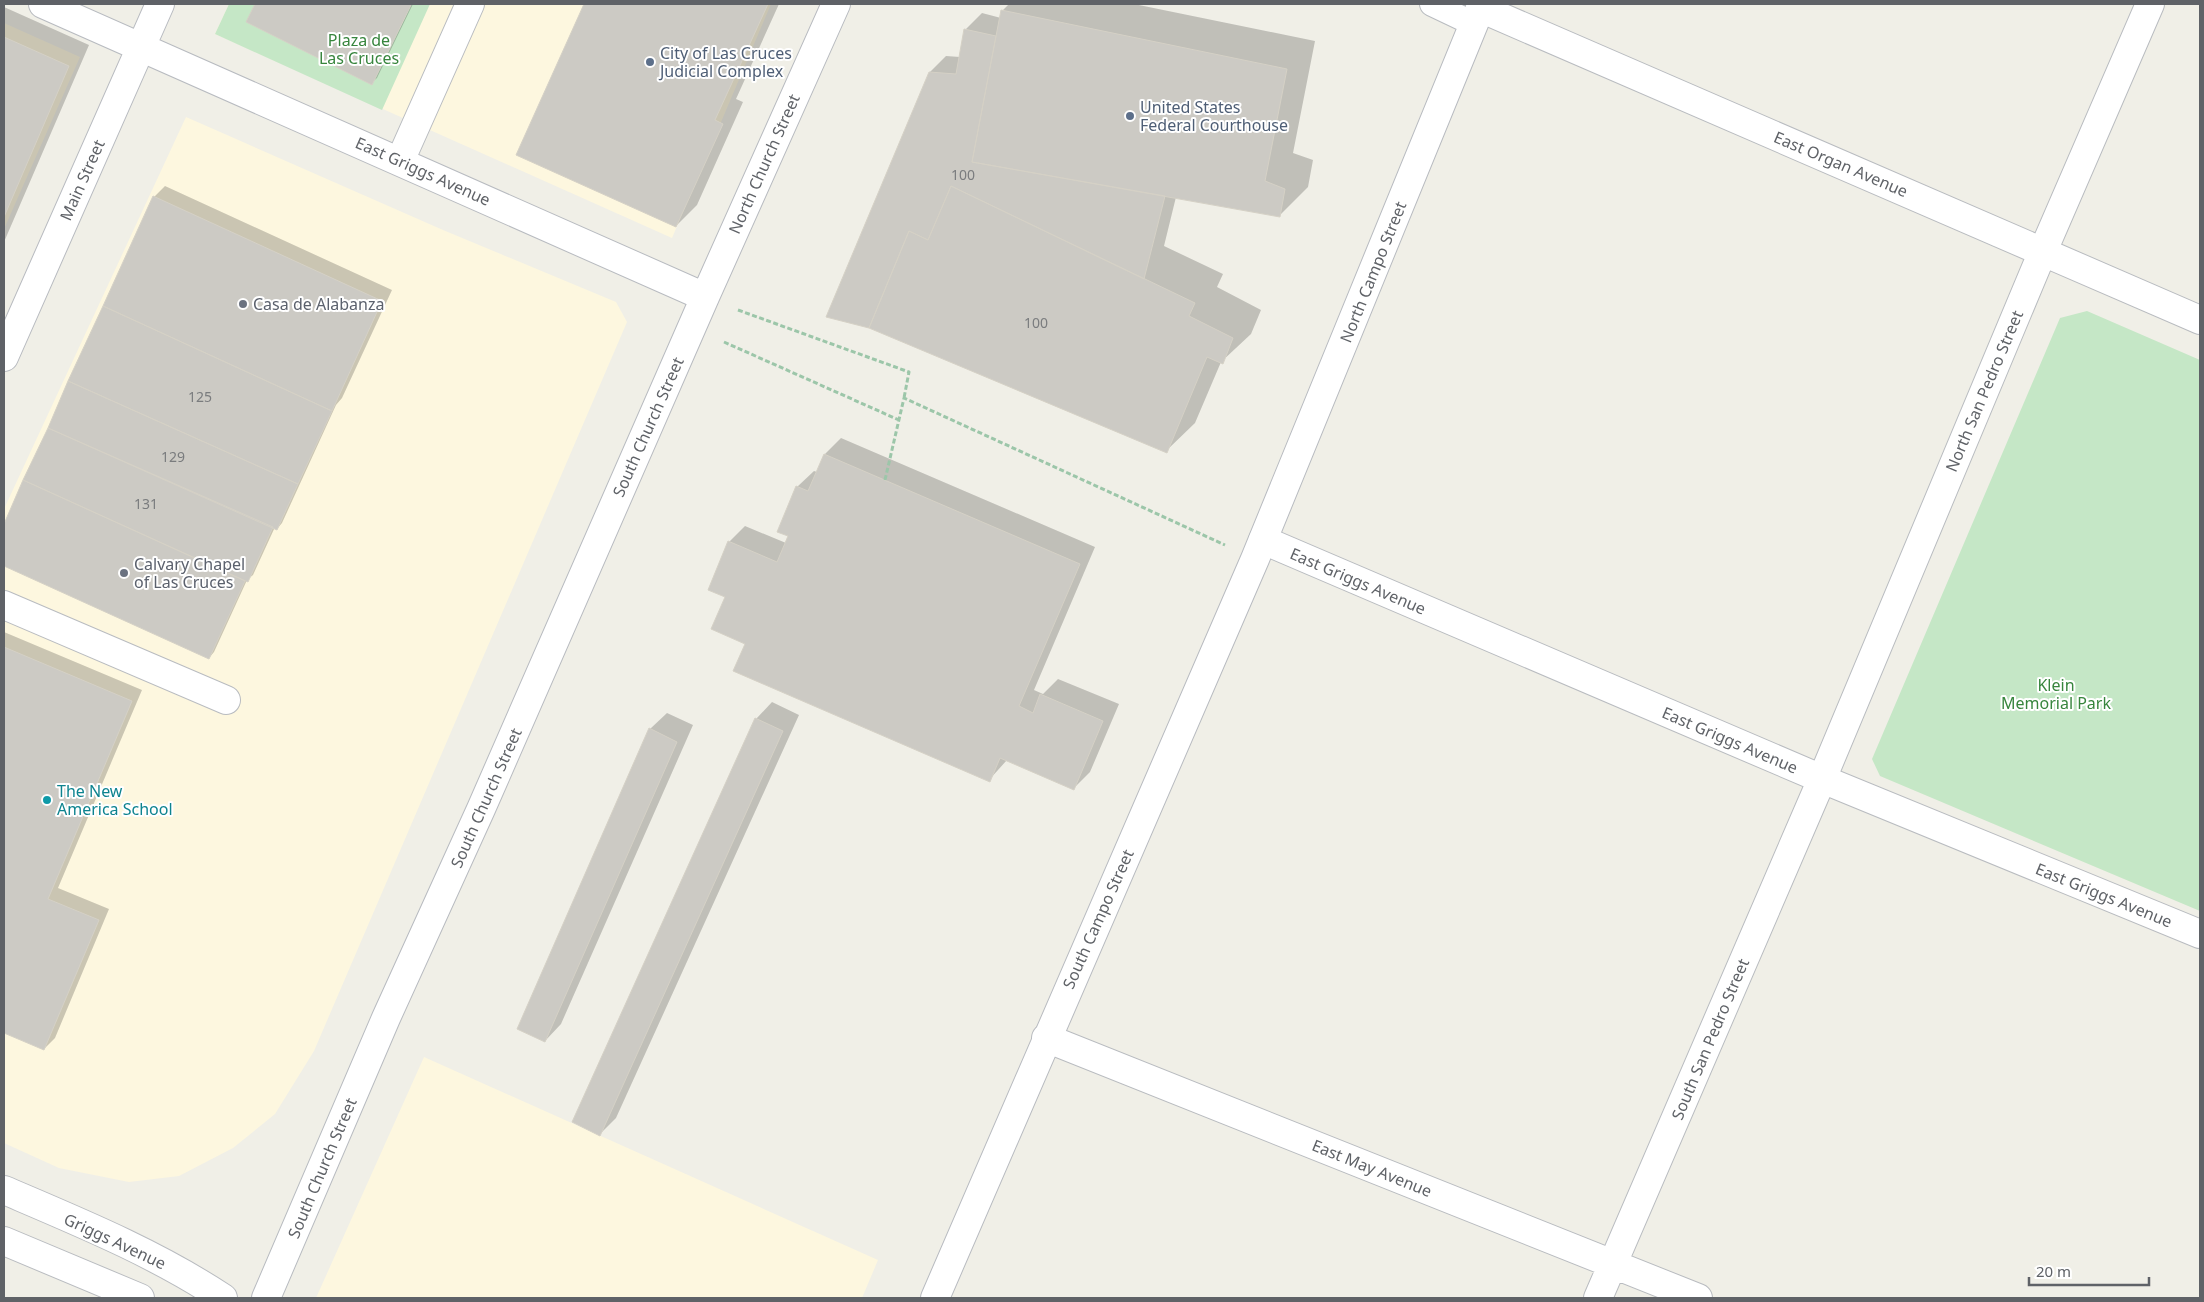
<svg xmlns="http://www.w3.org/2000/svg" width="2204" height="1302" font-family="'Noto Sans',sans-serif">
	<style>
		.commercial { fill: #fdf7df }
		.green { fill: #c5e7c6 }
		.shadow { fill: #0003 }
		.building { fill: #cccac4; stroke: #d5d1c6 }
		.lines { fill: none; stroke-linecap: round; stroke-linejoin: round }
		.lane-casing { stroke: #b9bcc0; stroke-width: 26 }
		.street-casing { stroke: #b9bcc0; stroke-width: 30 }
		.secondary-casing { stroke: #b8bbc0; stroke-width: 30 }
		.path { stroke: #9cc6a9; stroke-width: 3; stroke-dasharray: 5 2.5; stroke-linecap: butt }
		.lane { stroke: #fff; stroke-width: 24 }
		.street { stroke: #fff; stroke-width: 28 }
		.secondary { stroke: #fff; stroke-width: 28 }
		.service-dot { fill: #5c6f8a; stroke: #fff; stroke-width: 2 }
		.worship-dot { fill: #6b7280; stroke: #fff; stroke-width: 2 }
		.culture-dot { fill: #0f9aa8; stroke: #fff; stroke-width: 2 }
		.labels { text-anchor: middle; dominant-baseline: central; stroke-width: 4; stroke-linejoin: round; paint-order: stroke }
		.number-label { font-size: 14px; fill: #7a7c7e }
		.park-label { font-size: 16px; fill: #37853d; stroke: #fff }
		.service-label { font-size: 16px; fill: #4e5e75; stroke: #fff; text-anchor: start }
		.street-label { font-size: 16px; fill: #5f6267; stroke: #fff }
		.worship-label { font-size: 16px; fill: #5b616d; stroke: #fff; text-anchor: start }
		.culture-label { font-size: 16px; fill: #0d838f; stroke: #fff; text-anchor: start }
	</style>
	<rect width="100%" height="100%" fill="#f0efe7"/>
	<path class="commercial" d="M229,4H771L672,238L215,34Z
		M4,23L80,57L4,229Z
		M186,117L443,230L616,302L627,322L314,1051L275,1114L233,1148L179,1176L129,1182L59,1168L4,1143V509Z
		M424,1057L878,1260L862,1298H316Z"/>
	<path class="green" d="M229,4H430L382,110L215,34Z
		M2087,311L2200,360V911L1880,776L1872,759L2060,318Z"/>
	<path class="shadow" d="M256,4H413L377,78L371,83L248,21Z
		M586,4H779L736,99L743,102L697,205L676,226L518,155Z
		M1009,4H1134L1315,41L1293,153L1313,160L1308,187L1279,216L1176,197L1164,246L1223,274L1217,287L1261,310L1251,334L1221,362L1195,423L1166,451L869,327L930,72L946,56L960,57L965,30L982,13L1001,18L1002,11Z
		M4,7L89,45L4,242Z
		M165,186L392,290L342,398L336,405L282,523L277,529L275,527L253,575L247,580L214,652L209,658L4,564V528L154,197Z
		M841,438L1095,547L1034,690L1043,694L1058,679L1119,704L1090,772L1074,788L1007,760L989,780L746,643L726,596L729,542L745,526L786,543L790,535L797,487L814,471L817,472L825,454Z
		M4,632L142,690L58,888L109,909L55,1038L44,1049L4,1032Z
		M772,702L799,715L616,1118L600,1134L756,719Z
		M667,713L693,725L561,1024L545,1041L650,729Z"/>
	<path class="building" d="M255,4H409L411,5L372,85L246,22Z
		M584,4H768L715,120L723,124L676,227L516,155Z
		M1001,10L1287,69L1265,181L1285,189L1280,217L972,162Z
		M964,29L996,36L972,162L1165,196L1144,279L951,186L928,240L909,231L869,328L826,317L929,72L956,74Z
		M4,37L69,66L4,217Z
		M951,186L1195,303L1189,316L1233,338L1223,364L1207,357L1167,453L869,328L909,231L928,240Z
		M153,196L382,301L332,411L103,306Z
		M103,306L332,411L298,484L68,381Z
		M68,381L298,484L277,530L48,428Z
		M48,428L273,527L248,582L23,480Z
		M824,454L1080,564L1019,706L1033,713L1040,694L1103,721L1074,790L1000,758L990,782L733,671L745,644L711,629L725,597L708,590L728,541L777,562L788,536L777,532L796,486L808,491Z
		M23,480L245,581L209,659L4,566V524Z
		M4,647L132,701L48,899L99,920L44,1050L4,1033Z
		M755,718L783,731L600,1136L572,1122Z
		M649,728L677,742L545,1042L517,1029Z"/>
	<g class="lines">
		<defs>
			<path id="lane" d="M1432,4L1474,24"/>
			<path id="street" d="M1480,8L2200,320
				M400,161L470,4
				M1263,540L1822,779L2200,934
				M4,605L226,700
				M1046,1038L1698,1298
				M4,1190C79,1222 155,1253 223,1298
				M4,1241L140,1298
				M1598,1298L1822,779L2043,251L2150,4"/>
			<path id="secondary" d="M43,4L705,297
				M4,357L160,4
				M266,1298L386,1018L481,809L705,297L836,4
				M935,1298L1255,559L1482,4"/>
		</defs>
		<use href="#lane" class="lane-casing"/>
		<use href="#street" class="street-casing"/>
		<use href="#secondary" class="secondary-casing"/>
		<path class="path" d="M738,310L909,372L904,398
			M724,342L899,420
			M885,480L904,398L1225,545"/>
		<use href="#lane" class="lane"/>
		<use href="#street" class="street"/>
		<use href="#secondary" class="secondary"/>
	</g>
	<g class="service-dot">
		<circle cx="650" cy="62" r="5"/>
		<circle cx="1130" cy="116" r="5"/>
	</g>
	<g class="worship-dot">
		<circle cx="243" cy="304" r="5"/>
		<circle cx="124" cy="573" r="5"/>
	</g>
	<circle class="culture-dot" cx="47" cy="800" r="5"/>
	<g class="labels">
		<g class="number-label">
			<text x="963" y="174">100</text>
			<text x="1036" y="322">100</text>
			<text x="200" y="396">125</text>
			<text x="173" y="456">129</text>
			<text x="146" y="503">131</text>
		</g>
		<g class="park-label">
			<text x="359" y="40">Plaza de<tspan x="359" dy="18">Las Cruces</tspan></text>
			<text x="2056" y="685">Klein<tspan x="2056" dy="18">Memorial Park</tspan></text>
		</g>
		<g class="service-label">
			<text x="660" y="53">City of Las Cruces<tspan x="660" dy="18">Judicial Complex</tspan></text>
			<text x="1140" y="107">United States<tspan x="1140" dy="18">Federal Courthouse</tspan></text>
		</g>
		<g class="street-label">
			<text transform="translate(764 164) rotate(-66)">North Church Street</text>
			<text transform="translate(1841 164) rotate(23)">East Organ Avenue</text>
			<text transform="translate(423 171) rotate(24)">East Griggs Avenue</text>
			<text transform="translate(82 180) rotate(-66)">Main Street</text>
			<text transform="translate(1373 272) rotate(-68)">North Campo Street</text>
			<text transform="translate(1984 391) rotate(-67)">North San Pedro Street</text>
			<text transform="translate(648 427) rotate(-66)">South Church Street</text>
			<text transform="translate(1358 581) rotate(23)">East Griggs Avenue</text>
			<text transform="translate(1730 740) rotate(23)">East Griggs Avenue</text>
			<text transform="translate(486 798) rotate(-66)">South Church Street</text>
			<text transform="translate(2104 895) rotate(22)">East Griggs Avenue</text>
			<text transform="translate(1098 919) rotate(-66)">South Campo Street</text>
			<text transform="translate(1710 1039) rotate(-67)">South San Pedro Street</text>
			<text transform="translate(322 1168) rotate(-67)">South Church Street</text>
			<text transform="translate(1372 1168) rotate(22)">East May Avenue</text>
			<text transform="translate(115 1241) rotate(25)">Griggs Avenue</text>
		</g>
		<g class="worship-label">
			<text x="253" y="304">Casa de Alabanza</text>
			<text x="134" y="564">Calvary Chapel<tspan x="134" dy="18">of Las Cruces</tspan></text>
		</g>
		<g class="culture-label">
			<text x="57" y="791">The New<tspan x="57" dy="18">America School</tspan></text>
		</g>
	</g>
	<rect width="2204" height="1302" fill="none" stroke="#5f6267" stroke-width="10"/>
	<path d="M2029 1277v8h120v-8" fill="none" stroke="#5f6267" stroke-width="2.5"/>
	<text x="2036" y="1277" font-size="15" fill="#5f6267" stroke="#ffffff" stroke-width="4" paint-order="stroke">20 m</text>
</svg>
